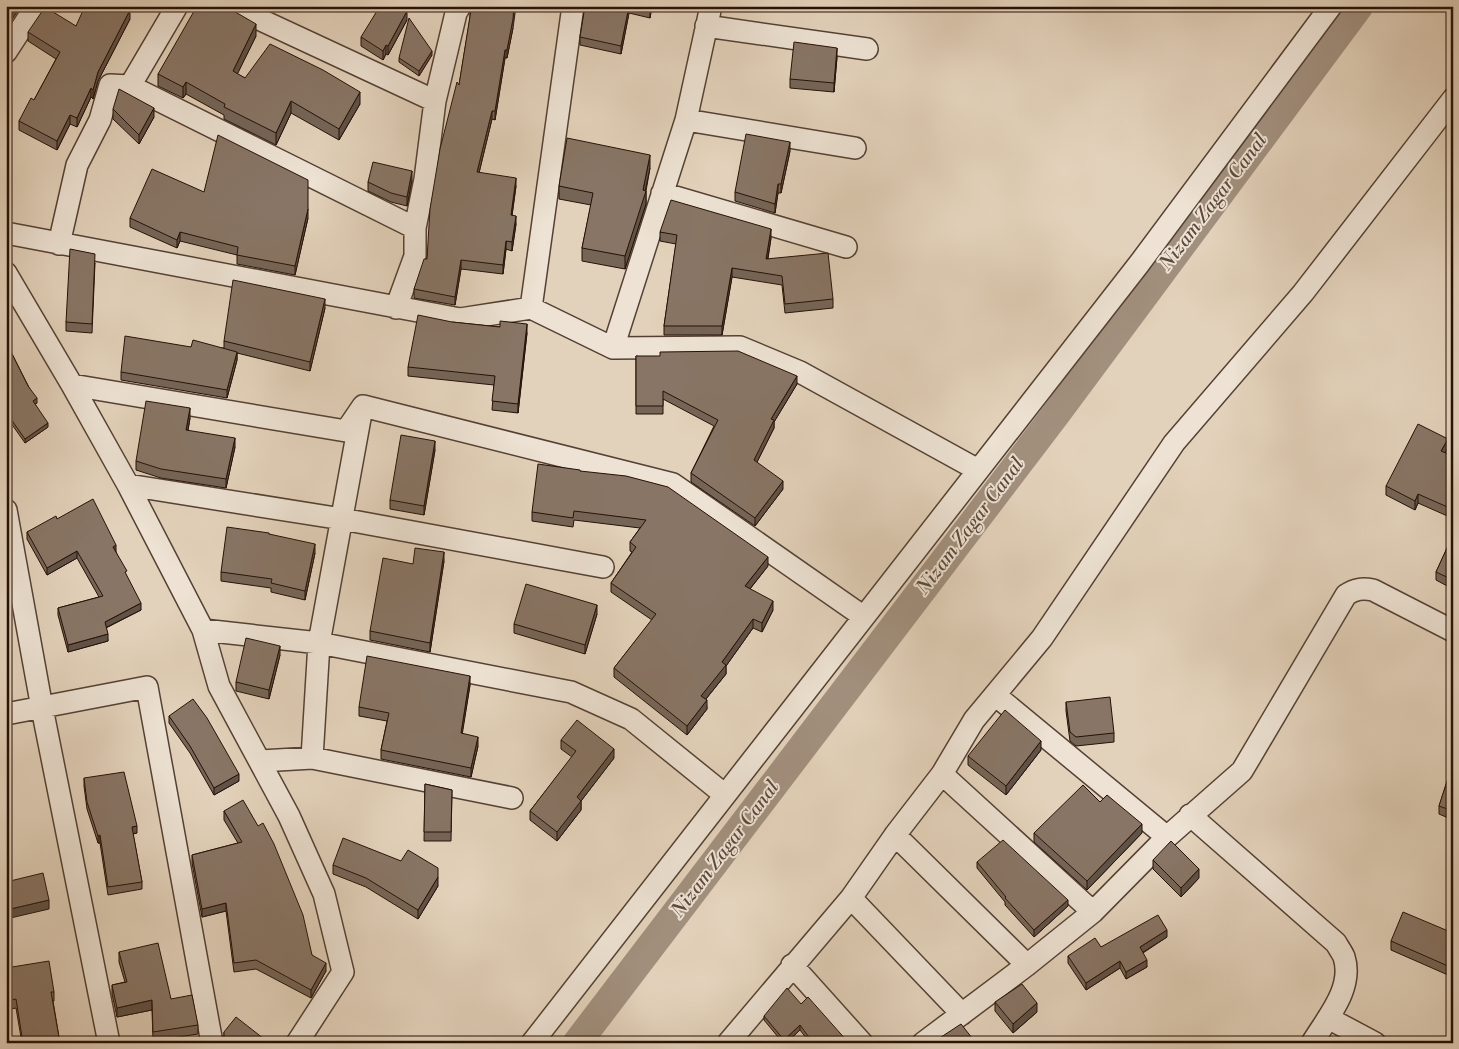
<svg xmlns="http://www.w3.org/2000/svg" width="1459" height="1049" font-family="'Libre Bodoni',serif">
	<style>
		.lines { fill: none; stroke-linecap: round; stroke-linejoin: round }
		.canal { stroke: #a2907e; stroke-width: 29 }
		.street-casing { stroke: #544134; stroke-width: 24 }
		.street { stroke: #ede2d3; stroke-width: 21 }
		.wall { fill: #756557; stroke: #251107 }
		.shaded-wall { fill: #5f5247; stroke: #251107 }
		.building { fill: #887565; stroke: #251107 }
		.labels { text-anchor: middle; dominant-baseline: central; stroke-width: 4; stroke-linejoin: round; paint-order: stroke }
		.water-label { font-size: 19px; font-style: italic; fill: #5d4a3d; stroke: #ede2d3 }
	</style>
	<rect width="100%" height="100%" fill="#e3d2bb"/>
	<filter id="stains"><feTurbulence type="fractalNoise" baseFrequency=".004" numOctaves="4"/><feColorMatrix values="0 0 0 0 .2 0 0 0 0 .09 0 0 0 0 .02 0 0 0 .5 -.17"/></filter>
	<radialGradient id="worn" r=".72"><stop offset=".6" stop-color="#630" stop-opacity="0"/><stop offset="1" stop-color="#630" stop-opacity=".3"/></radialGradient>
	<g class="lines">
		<path class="canal" d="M577,1043L1056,414L1359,6"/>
		<defs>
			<path id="street" d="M231,6L435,101
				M706,26L867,49
				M6,52L36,6
				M130,86L415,228
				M686,120L855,148
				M662,193L846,247
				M6,233L460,319L531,308L613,348L740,347L800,372L978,470
				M59,244L77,165L100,120L110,85L130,86L177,6
				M6,273L72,385L128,485L203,630L219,686L289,816L324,894L343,972L297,1043
				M396,308L415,256V228L425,179L435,101L456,13L460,6
				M531,308L573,6
				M613,348L686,120L711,6
				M72,385L346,431L363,406L673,484L864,617
				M128,485L342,519L603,567
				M6,510L42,708L109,1043
				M203,630L319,643L571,692L631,719L725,795
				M995,695L1167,837
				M6,714L147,687L212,1043
				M312,758L512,798
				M261,761L312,758L319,643L361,413
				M942,774L1093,912
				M1190,815L1336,943C1338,947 1342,952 1344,957C1354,988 1327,1018 1312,1043
				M895,835L1027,965
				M851,898L962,1014
				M792,965L862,1043
				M1328,1018L1375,1043
				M532,1043L1139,264L1331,6
				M728,1043L851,898L895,835L942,774L974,720L1042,638L1174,443L1303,293L1453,99
				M923,1043L1027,965L1093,912L1167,837L1242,771L1346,595C1355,589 1362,588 1373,590L1453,631"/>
		</defs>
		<use href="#street" class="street-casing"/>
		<use href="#street" class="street"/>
	</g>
	<path class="wall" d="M585,6H652L650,18L629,13L621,54L580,45V37Z
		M470,9L513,28L507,58H505L495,120L492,119L479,173L516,186L512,215L516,224L512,251L506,249L503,274L461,269L455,305L414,298V289L427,259L459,85L470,18Z
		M130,19L98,81L93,99L91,97L77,127L70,124L57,150L19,130V121L34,100L56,59L28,41V32Z
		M407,20L388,55L386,54L383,60L361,46V37Z
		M256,36L237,74L245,78L360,104L339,140L291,113L276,145L224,119V115L186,94L183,98L158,86V74Z
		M432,55L419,76L399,62V58Z
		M837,57L834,92L790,88V79Z
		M113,109L154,117L139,144L113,119Z
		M790,151L781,193H778L775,213L735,201V192Z
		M650,168L646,191V204L625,269L582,261V248L591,205L559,199V186Z
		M412,180L407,206L391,202L368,191V182Z
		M204,192L308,218L295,275L237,264V255L180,241L177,248L130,227V218Z
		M660,232L771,238L768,259L833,299V308L785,313L782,285L732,277L722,335H664V326L676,244L660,241Z
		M95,263L92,333L66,331V322Z
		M325,308L310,371L237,353V360L227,398L121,380V372L191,347L224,348V341Z
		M452,322L500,327L527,333L518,413L492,410L494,385L408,376V367Z
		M6,342L37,403L35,404L48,427L25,443L6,416Z
		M636,356L797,384L774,422V428L757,462L783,489L755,526L691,482V473L714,426L663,399V414H636Z
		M190,418L188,431L235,447L226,488L161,478L136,470V461Z
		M1448,448L1445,453L1453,456L1452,518L1418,503L1415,510L1386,495V486Z
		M435,450L424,515L390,509V500Z
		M580,471L768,566L750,589L773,610L762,632L753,628L726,666V674L706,699L707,709L687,735L614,677V668L652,620L611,592V583L632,552L630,551V542L640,528L574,520L573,527L532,521V512Z
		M57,519L116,552L141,610L106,628L108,641L68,652L58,615V608L99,597L77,558L47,575L27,539V532Z
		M269,534L315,553L305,600L271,592V588L221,581V572Z
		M1453,535V589L1436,580V572Z
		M444,561L430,652L370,640V631L413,564Z
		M597,614L585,654L514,633V624Z
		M280,655L269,699L236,691V682Z
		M470,685L462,733L478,746L471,777L381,759V750L387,721L359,716V707Z
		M1066,702L1114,733V742L1076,746L1070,741L1066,711Z
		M169,716L239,781L214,795L190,753L169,723Z
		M561,740L614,758L581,801V810L557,841L530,820V811L572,757L561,749Z
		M1041,750L1006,795L968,765V756Z
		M1453,763V820L1439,814V806Z
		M84,778L137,833L133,834L142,882V889L108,895L100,843H98L87,809L84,786Z
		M425,784L452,790L451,841H424Z
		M1100,802L1142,833L1087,890L1034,842V833Z
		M224,811L312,955L326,971L311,998L256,969L234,972L226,911L202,917L192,863V855L238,843L224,820Z
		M1153,860L1199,878L1181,897L1153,869Z
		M977,862L1068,906L1034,937L1005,905V902L977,868Z
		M333,865L438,886L418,919L366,887L333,874Z
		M1453,933L1448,975L1391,950V941Z
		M1167,937L1143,953L1147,967L1126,979L1120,968L1086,990L1068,963V956L1101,947Z
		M119,952L198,1025V1034L153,1041L152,1010L117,1017L112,994V985L125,982L119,962Z
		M6,968L54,992V1001H53L60,1043H22L16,1008L11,1009L6,980Z
		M995,1002L1037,1012L1013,1033L995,1011Z
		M801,1004L848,1043H810L800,1030L786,1043H783L764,1020V1016Z
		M224,1032L268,1043H224Z"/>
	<path class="shaded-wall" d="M15,6H21L7,27V18Z
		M514,6H516L513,28L507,58V50Z
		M629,6V13L621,54V46Z
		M651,6H652L650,18V9Z
		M130,10V19L98,81L93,99V90L98,72Z
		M407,11V20L388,55V46Z
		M256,24V36L233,83V71Z
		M386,45V54L383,60V51Z
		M837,48V57L834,92V83Z
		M505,50V58L495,120V111Z
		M432,51V55L419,76V71Z
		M186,82V94L183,98V87Z
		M91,88V97L77,127V118Z
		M360,92V104L339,140V129Z
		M291,101V113L276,145V133Z
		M154,108V117L139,144V135Z
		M492,111V119L477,181V172Z
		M70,115V124L57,150V141Z
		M790,142V151L781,193V184Z
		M650,155V168L645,192L646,191V204L625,269V256L643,190Z
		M412,171V180L407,206V197Z
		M516,178V186L511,223V215Z
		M778,184V193L775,213V204Z
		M308,209V218L295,275V266Z
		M516,216V224L512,251V242Z
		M771,229V238L766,268V259Z
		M180,232V241L177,248V240Z
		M506,241V249L503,274V265Z
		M461,260V269L455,305V297Z
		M732,268V277L722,335V326Z
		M325,299V308L310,371V362Z
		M527,324V333L518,413V404Z
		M237,352V360L227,398V390Z
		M797,376V384L774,422V428L754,468V460L771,419Z
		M37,398V403L33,405V401Z
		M190,408V418L186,440V430Z
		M48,423V427L25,443V439Z
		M235,438V447L226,488V479Z
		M1448,439V448L1441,460V451Z
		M435,441V450L424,515V506Z
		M783,481V489L755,526V518Z
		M1418,494V503L1415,510V501Z
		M315,544V553L305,600V591Z
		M116,545V552L113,547Z
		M77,551V558L47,575V568Z
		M444,552V561L430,652V643Z
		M768,557V566L745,595V586Z
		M773,601V610L762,632V623Z
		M141,603V610L105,628V622Z
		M597,605V614L585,654V645Z
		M753,619V628L726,666V674L701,705V696L722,662Z
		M108,634V641L68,652V645Z
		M280,646V655L269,699V690Z
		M470,676V685L461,742V733Z
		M707,700V709L687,735V726Z
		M478,737V746L471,777V768Z
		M1041,741V750L1006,795V786Z
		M614,749V758L581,801V810L557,841V832L577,797Z
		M239,774V781L214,795V788Z
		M1142,824V833L1087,890V881Z
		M137,826V833L132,834V827Z
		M100,835V843H98V836Z
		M1199,869V878L1181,897V888Z
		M438,877V886L418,919V910Z
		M49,900V909L6,919V910Z
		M1068,900V906L1034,937V930Z
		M226,903V911L202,917V909Z
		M1167,930V937L1140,954V947Z
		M1453,954V963L1448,975V966Z
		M1147,960V967L1126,979V972Z
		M1120,961V968L1086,990V983Z
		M326,963V971L311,998V990Z
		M152,1000V1010L117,1017V1008Z
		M1037,1003V1012L1013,1033V1024Z
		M800,1025V1030L786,1043H784V1040Z"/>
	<path class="building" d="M6,6H15L7,18H6Z
		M85,6H123L130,10L98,72L93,90L91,88L77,118L70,115L57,141L19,121L31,98L34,100L60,52L28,32L45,7L76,26Z
		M197,6H225L256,24L233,71L245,78L270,44L323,70L360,92L339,129L291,101L276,133L224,107L225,104L186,82L183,87L158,74Z
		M380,6H403L407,11L388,46L386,45L383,51L361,37Z
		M470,6H514L513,19L507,50H505L495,111H492L477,172L516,178L511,215L516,216L512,242L506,241L503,265L461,260L455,297L414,289L424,259H427L430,209L440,149L457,82L459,85L471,10L470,9Z
		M585,6H629L621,46L580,37Z
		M638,6H651L650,9Z
		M409,18L432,51L419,71L399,58Z
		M794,42L837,48L834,83L790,79Z
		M119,89L154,108L139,135L113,109Z
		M746,134L790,142L781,184H778L775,204L735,192Z
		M218,135L308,180V209L295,266L237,255L238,247L180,232L177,240L130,218L152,169L204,192Z
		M567,138L650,155L643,190L646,191L625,256L582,248L593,193L559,186Z
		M373,162L412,171L407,197L391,193L368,182Z
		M671,200L771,229L766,259L828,253L833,299L785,304L782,276L732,268L722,326H664L677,235L660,232Z
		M70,249L95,254L92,324L66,322Z
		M233,280L325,299L310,362L224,341Z
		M418,315L452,322L500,327V321L527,324L518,404L492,401L495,376L408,367Z
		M125,336L191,347L193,340L237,352L227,390L121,372Z
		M6,342L28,386L37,398L33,401L48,423L25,439L6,412Z
		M738,351L797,376L771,419L774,420L754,460L783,481L755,518L691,473L718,420L663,391V406H636V356H660V352Z
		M146,401L190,408L186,430L235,438L226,479L161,469L136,461Z
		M1418,424L1448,439L1441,451L1453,456L1452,509L1418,494L1415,501L1386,486Z
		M401,435L435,441L424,506L390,500Z
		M538,464L580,470V471L626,476L668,487L768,557L745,586L773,601L762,623L753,619L722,662L726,665L701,696L707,700L687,726L614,668L656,614L611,583L636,547L630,542L646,520L574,511L573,518L532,512Z
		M93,499L116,545L113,547L127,571L125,572L141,603L105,622L108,634L68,645L58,608L103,596L77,551L47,568L27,532L56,516L57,519Z
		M227,527L269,533V534L315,544L305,591L271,583L272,579L221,572Z
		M1453,535V580L1436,572Z
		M415,548L444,552L430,643L370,631L383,558L413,564Z
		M526,584L597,605L585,645L514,624Z
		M246,638L280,646L269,690L236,682Z
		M367,656L470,676L461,733L478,737L471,768L381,750L389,713L359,707Z
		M1110,697L1114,733L1076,737L1070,732L1066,702Z
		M193,699L207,718L239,774L214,788L190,746L169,716Z
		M1005,710L1041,741L1006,786L968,756Z
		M577,720L614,749L577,797L581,801L557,832L530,811L576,751L561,740Z
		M1453,763V811L1439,806Z
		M124,772L137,826L132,827L142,882L108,887L100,835L98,836L87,802L84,778Z
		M425,784L452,790L451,832H424Z
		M1083,785L1100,802L1107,795L1142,824L1087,881L1034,833Z
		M243,800L258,826L263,823L274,844L303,915L312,955L326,963L311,990L256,960L234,963L226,903L202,909L192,855L242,842L224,811Z
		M343,838L401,861L408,850L438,868V877L418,910L366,878L333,865Z
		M1003,840L1068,900L1034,930L1005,898L1006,897L977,862Z
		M1171,841L1199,869L1181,888L1153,860Z
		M43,873L49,900L6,910V882Z
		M1403,912L1453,933V954L1448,966L1391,941Z
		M1158,915L1167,930L1140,947L1147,960L1126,972L1120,961L1086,983L1068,956L1095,938L1101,947Z
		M158,943L171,999L192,995L198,1025L153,1032L152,1000L117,1008L112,985L127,982L119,952Z
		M49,961L54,992H51L60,1043H23L16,999L11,1000L6,968Z
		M1022,984L1037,1003L1013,1024L995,1002Z
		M787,988L801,1004L808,997L848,1042L847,1043H813L800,1025L784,1040L764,1016Z
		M236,1017L268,1042V1043H231L224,1037V1032Z
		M961,1024L976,1043H932Z"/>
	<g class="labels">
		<g class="water-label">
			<text transform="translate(1213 202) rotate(-53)">Nizam Zagar Canal</text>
			<text transform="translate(970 526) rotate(-53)">Nizam Zagar Canal</text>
			<text transform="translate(725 849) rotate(-53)">Nizam Zagar Canal</text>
		</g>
	</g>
	<rect width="1459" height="1049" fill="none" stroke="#e3d2bb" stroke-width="25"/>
	<rect x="8" y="8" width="1444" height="1034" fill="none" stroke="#251107" stroke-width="2.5"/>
	<rect x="12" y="12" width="1434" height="1024" fill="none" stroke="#251107"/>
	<rect width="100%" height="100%" filter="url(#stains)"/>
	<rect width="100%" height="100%" fill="url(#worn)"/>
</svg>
